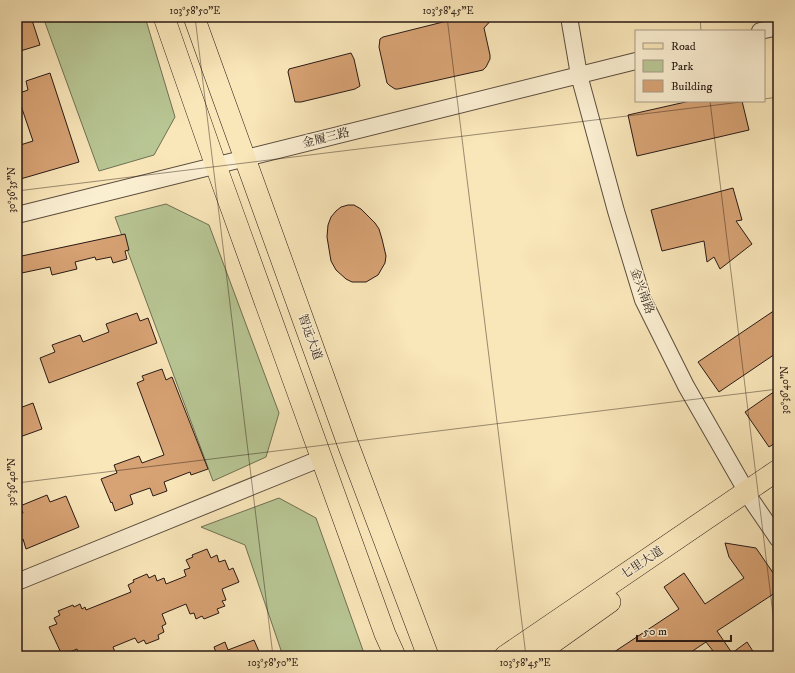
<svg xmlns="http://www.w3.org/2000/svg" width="795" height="673" font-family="'IM FELL DW Pica','Noto Serif SC',serif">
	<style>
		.green { fill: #b8c694; stroke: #707054 }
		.building { fill: #d7a274; stroke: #281a15 }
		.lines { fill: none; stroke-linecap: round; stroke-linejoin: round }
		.minor-casing { stroke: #5c4d3e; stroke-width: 18 }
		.major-casing { stroke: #281a15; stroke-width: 22 }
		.minor { stroke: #fbefd2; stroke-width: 16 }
		.major { stroke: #f9e6b9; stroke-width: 21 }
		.ticks { fill: none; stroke: #281a15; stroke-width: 1; stroke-opacity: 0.45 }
		.labels { text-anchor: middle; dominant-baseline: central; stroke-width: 3; stroke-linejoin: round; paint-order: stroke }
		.street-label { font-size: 12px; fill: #281a15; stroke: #fbefd2 }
		.neatline { fill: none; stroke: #281a15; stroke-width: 1.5 }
		.ticks-label { font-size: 10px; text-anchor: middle; fill: #281a15 }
	</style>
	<rect width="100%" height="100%" fill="#f9e6b9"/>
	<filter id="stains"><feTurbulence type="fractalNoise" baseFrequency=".005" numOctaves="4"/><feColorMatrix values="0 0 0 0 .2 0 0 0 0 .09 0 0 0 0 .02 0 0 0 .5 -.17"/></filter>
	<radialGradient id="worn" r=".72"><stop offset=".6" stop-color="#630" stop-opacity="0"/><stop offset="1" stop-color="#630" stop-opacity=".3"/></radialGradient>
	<path class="green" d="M43,17H145L175,117L154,155L99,171Z
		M166,204L209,225L279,413L266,457L213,481L115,217Z
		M279,498L316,518L365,656H283L245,545L201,527Z"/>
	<path class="building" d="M17,17H31L40,45L17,52Z
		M463,17H494L484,28L490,55V59L486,67L483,70L398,89H395L389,85L387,83L379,47L380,39L383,37Z
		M351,53L354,59L360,86L355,89L301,102H295L288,72L289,69Z
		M50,73L79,162L17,180V146L33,141L17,94L28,90L26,81Z
		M690,101H742L749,130L637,156L628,115Z
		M733,188L742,220L736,221L752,244L720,269L714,257L707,262L704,241L662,251L651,210Z
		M348,205H354L361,209L375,223L379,229L382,239L386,256L385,263L378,275L366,282H352L346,279L336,270L331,261L327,237L328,225L331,217L336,211L341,207Z
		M125,234L129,250L125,251L127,259L113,263L111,257L96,260L95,257L75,262L77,269L52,275L50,267L17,274V257Z
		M778,308V352L719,392L698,362Z
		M137,313L140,321L148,318L157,343L49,383L40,358L55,352L52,345L80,335L83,342L109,332L106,324Z
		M162,369L166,380L172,377L208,469L191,475L190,472L164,482L167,491L153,496L150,488L130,495L133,504L115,511L112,502L111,503L101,479L117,473L114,465L139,456L142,463L164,455L137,383L144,380L142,376Z
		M778,389V441L769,447L745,412Z
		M33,403L42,429L17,438V409Z
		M47,495L50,502L66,496L79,527L26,549L23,539L17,542V516L23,513L20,506Z
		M725,543L756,548L778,580V591L717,631L732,653L747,642L756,656H717L706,642L685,656H608L679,609L664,587L684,573L705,604L744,578L729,557Z
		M207,549L211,558L217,555L219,562L225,560L229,570L233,568L239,582L222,589L226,600L222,601L225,606L217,609L219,613L204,619L202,616L196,619L194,613L190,614L186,604L162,614L166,624L162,626L164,632L158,635L159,639L146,644L144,640L138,643L135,638L113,647L115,652L107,656H80L77,649L62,655L49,627L57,624L54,618L60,615L58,611L73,605L74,607L80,604L82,609L85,607L86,610L131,592L128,585L134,582L133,580L147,574L149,578L155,575L157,581L164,578L166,584L186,576L184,570L190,568L186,560L193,557L192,555Z
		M254,640L261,656H215L217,655L214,647L225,642L228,650Z"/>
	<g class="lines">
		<defs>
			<path id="minor" d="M569,17L579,75L616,211L643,300L686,386L752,501L778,539
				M760,31L778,27
				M17,215L636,61
				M17,582L322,458"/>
			<path id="major" d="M164,17L216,166L385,634L395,656
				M194,17L349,447L428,656
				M505,656L778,470
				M534,656L610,602"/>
		</defs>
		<use href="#minor" class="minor-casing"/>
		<use href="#major" class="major-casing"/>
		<use href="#minor" class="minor"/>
		<use href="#major" class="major"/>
	</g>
	<path class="ticks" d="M195,17L273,656M447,17L526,656M700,17L701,31M764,99L778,97M710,101L778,655M17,191L749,101M17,483L778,389M17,625L21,656"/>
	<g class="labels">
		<g class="street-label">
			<text transform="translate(326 138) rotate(-14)">金履三路</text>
			<text transform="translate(642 291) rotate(70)">金兴南路</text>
			<text transform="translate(310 337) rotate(70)">智远大道</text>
			<text transform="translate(642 563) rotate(-34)">七里大道</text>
		</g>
	</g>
	<rect width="795" height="673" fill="none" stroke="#f9e6b9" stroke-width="44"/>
	<rect x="635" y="30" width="130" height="72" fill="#fbefd2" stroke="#a79a86"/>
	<rect x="643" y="43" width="20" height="6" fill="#f9e6b9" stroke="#a79a86"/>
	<text x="671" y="50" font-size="12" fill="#281a15">Road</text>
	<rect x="643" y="60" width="20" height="12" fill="#b8c694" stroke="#a79a86"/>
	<text x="671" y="70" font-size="12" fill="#281a15">Park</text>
	<rect x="643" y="80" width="20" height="12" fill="#d7a274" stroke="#a79a86"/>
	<text x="671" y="90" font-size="12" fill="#281a15">Building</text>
	<path d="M637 635v6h94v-6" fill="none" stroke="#281a15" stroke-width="2"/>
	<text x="643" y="635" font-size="12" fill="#281a15" stroke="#fbefd2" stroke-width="3" paint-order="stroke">50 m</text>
	<rect x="22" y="22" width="751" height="629" class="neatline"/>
	<g class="ticks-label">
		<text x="195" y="14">103°58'50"E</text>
		<text x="448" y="14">103°58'45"E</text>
		<text transform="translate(11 190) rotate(-90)" y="4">30°36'35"N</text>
		<text transform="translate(784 390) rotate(-90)" y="4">30°36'40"N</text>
		<text transform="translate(11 482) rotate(-90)" y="4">30°36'40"N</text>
		<text x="273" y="666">103°58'50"E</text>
		<text x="525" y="666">103°58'45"E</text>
	</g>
	<rect width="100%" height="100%" filter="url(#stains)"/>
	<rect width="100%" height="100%" fill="url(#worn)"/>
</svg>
